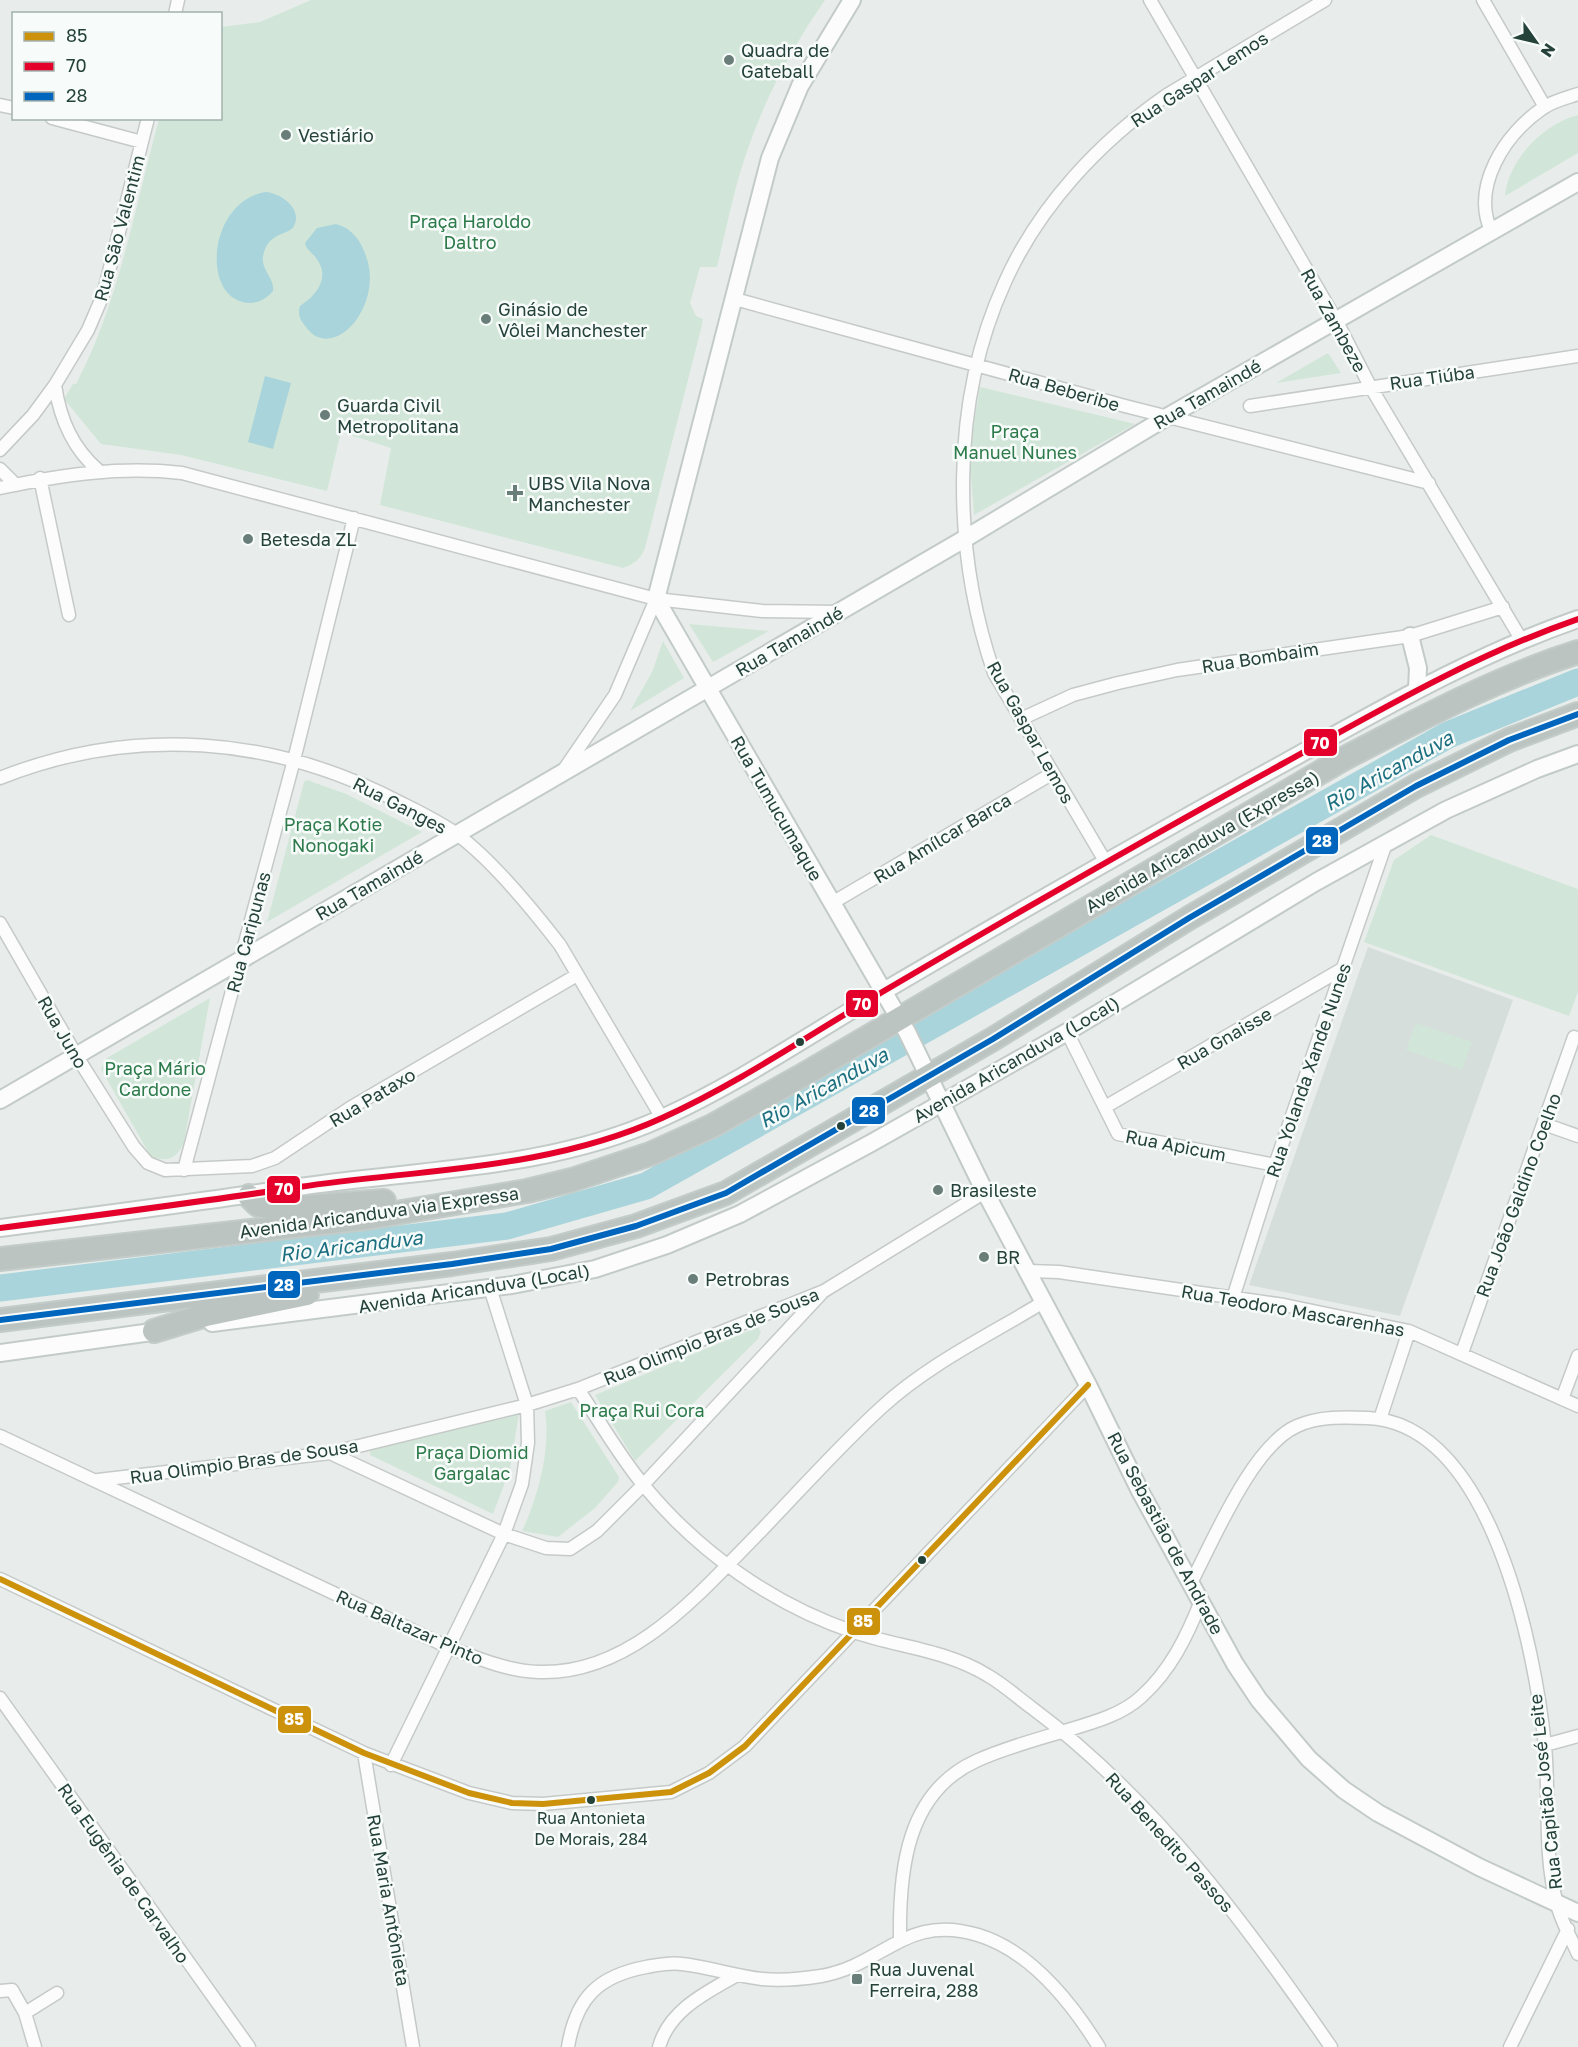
<svg xmlns="http://www.w3.org/2000/svg" width="1578" height="2047" font-family="'Golos Text',sans-serif">
	<style>
		.built { fill: #d6dedb }
		.green { fill: #d1e6d8 }
		.water { fill: #a9d4db }
		.lines { fill: none; stroke-linecap: round; stroke-linejoin: round }
		.river { stroke: #a9d4db; stroke-width: 27 }
		.street-casing { stroke: #c5cac8; stroke-width: 15 }
		.secondary-casing { stroke: #c3cbc8; stroke-width: 20 }
		.highway-casing { stroke: #c3ccc9; stroke-width: 26 }
		.street { stroke: #fcfcfc; stroke-width: 12 }
		.secondary { stroke: #fcfcfc; stroke-width: 16 }
		.highway { stroke: #bcc4c2; stroke-width: 22 }
		.bus-1-casing { stroke: #f7fbf9; stroke-width: 10 }
		.bus-2-casing { stroke: #f7fbf9; stroke-width: 10 }
		.bus-3-casing { stroke: #f7fbf9; stroke-width: 10 }
		.bus-1 { stroke: #cd920c; stroke-width: 6 }
		.bus-2 { stroke: #e4002b; stroke-width: 6 }
		.bus-3 { stroke: #0065bd; stroke-width: 6 }
		.poi-dot { fill: #697e78; stroke: #f7fbf9; stroke-width: 2 }
		.bus-dot { fill: #24423a; stroke: #f7fbf9; stroke-width: 2 }
		.labels { text-anchor: middle; dominant-baseline: central; stroke-width: 5; stroke-linejoin: round; paint-order: stroke }
		.bus-label { font-size: 16px; fill: #24423a; stroke: #f7fbf9 }
		.poi-label { font-size: 18px; fill: #24423a; stroke: #f7fbf9; text-anchor: start }
		.street-label { font-size: 18px; fill: #24423a; stroke: #f7fbf9 }
		.park-label { font-size: 18px; fill: #2d7a4b; stroke: #f7fbf9 }
		.water-label { font-size: 20px; font-style: italic; fill: #1c6f80; stroke: #f7fbf9 }
		.line-badge { stroke: #f7fbf9; stroke-width: 2 }
		.badge-label { font-size: 16px; text-anchor: middle; font-weight: bold; fill: #fff }
	</style>
	<rect width="100%" height="100%" fill="#e8edeb"/>
	<path class="built" d="M1368,947L1513,1000L1400,1316L1249,1285Z"/>
	<path class="green" d="M311,0H825C794,45 768,92 750,143C735,183 727,226 717,267H700L690,303L696,316L703,319L701,329L645,548C641,559 634,564 623,568L380,505L391,448L341,432L327,491L181,455L101,444L64,399L73,384H76C119,302 135,207 159,119L220,118L221,27L260,22Z
		M1578,115V153L1505,196C1508,160 1544,123 1578,115Z
		M1328,353L1341,373L1276,383Z
		M980,387L1135,424L974,515L969,452Z
		M689,624L769,631L713,662Z
		M663,641L684,678L630,711L652,672Z
		M307,780L346,794L422,832L267,922L304,782Z
		M1431,835L1578,889V992L1569,1016L1364,942L1394,860Z
		M210,998L184,1142C177,1159 168,1162 151,1157L101,1069L107,1058Z
		M1416,1023L1472,1042L1462,1070L1406,1050Z
		M758,1327L761,1332L758,1339L635,1461L595,1395Z
		M571,1402L619,1477L618,1482L595,1508L558,1537L522,1531C538,1496 551,1450 545,1411Z
		M519,1413L510,1469L493,1514L370,1455V1451L376,1447Z"/>
	<path class="water" d="M266,192C280,193 303,208 294,226C289,236 267,231 263,257C261,270 275,279 273,291C267,298 259,303 250,303C200,302 207,201 266,192Z
		M336,224C352,228 361,241 366,256C385,307 330,368 303,323C299,318 298,312 300,306C317,295 331,277 316,258C312,252 306,250 305,243L317,228Z
		M265,376L291,383L273,449L248,442Z"/>
	<g class="lines">
		<path class="river" d="M0,1288L507,1226L646,1186L1448,735L1578,682"/>
		<defs>
			<path id="street" d="M1150,0L1336,320L1370,386L1521,639
				M1483,0L1545,107
				M175,14L178,0
				M0,105L14,108
				M52,118L142,142
				M1492,233C1470,187 1505,134 1543,108C1553,101 1566,98 1578,94
				M735,299L1125,406L1429,483
				M55,385C60,419 72,448 99,471
				M1250,406L1578,356
				M0,450L33,415L55,385L88,330L103,295L148,118
				M0,469L16,485
				M40,478L69,615
				M0,488C61,475 119,466 182,473L656,599L762,611L838,612
				M1021,719L1073,695L1118,683L1177,670L1410,636L1503,607
				M563,771L615,695L656,599
				M0,778C133,725 273,736 399,802C419,812 440,822 458,835C494,862 533,910 560,945L662,1118
				M1105,861L994,673C952,550 950,402 1005,282C1039,206 1100,141 1167,95L1325,0
				M832,903L1053,773
				M0,923L76,1055L134,1147L148,1163L165,1170L252,1166L275,1158L350,1108L577,975
				M1067,1032L1118,1134L1275,1165
				M1105,1107L1342,969
				M1544,1124L1578,1136
				M184,1170L294,760L354,518
				M1029,1271L1059,1272L1284,1305L1409,1331L1578,1406
				M1233,1298L1275,1165L1386,843
				M1462,1353L1574,1037
				M578,1389C600,1422 620,1457 645,1487C699,1552 773,1605 854,1632C898,1647 946,1650 987,1675C1003,1684 1017,1697 1032,1708C1154,1799 1246,1924 1331,2047
				M1562,1399L1578,1356
				M1380,1419L1409,1331
				M0,1436L448,1647C477,1658 507,1671 539,1672C630,1675 697,1596 755,1537C797,1494 837,1448 882,1407C930,1363 990,1335 1045,1301
				M330,1453L504,1534L546,1548L570,1549L597,1531L643,1485L821,1294
				M98,1480L330,1453L527,1405L578,1389L824,1291L985,1192
				M0,1579L364,1753L469,1793L512,1803L543,1804L671,1792L709,1773L745,1746L1088,1385
				M1192,1581C1214,1539 1253,1445 1297,1426C1319,1416 1345,1417 1368,1418C1492,1424 1535,1650 1545,1746C1550,1797 1543,1854 1557,1904C1561,1921 1571,1938 1578,1954
				M0,1698L249,2047
				M1545,1745L1578,1736
				M364,1753L413,2047
				M391,1765L504,1534L522,1484L528,1443L527,1405L490,1288
				M900,1939C899,1871 906,1793 976,1761C1002,1749 1031,1741 1058,1733C1087,1724 1119,1717 1141,1697C1171,1670 1187,1636 1201,1601
				M0,1991L12,1990L25,2013
				M35,2047L25,2013L57,1993
				M568,2047C576,1998 598,1976 646,1967C658,1965 670,1962 682,1964C709,1967 735,1976 762,1979C782,1981 802,1979 821,1976C884,1965 906,1913 978,1935C1031,1951 1071,2002 1099,2047
				M659,2047C669,2010 707,1992 737,1975
				M1510,2047L1568,1929"/>
			<path id="secondary" d="M852,0L800,86L770,158L656,599L907,1032L983,1188L1088,1385L1140,1491L1235,1664L1259,1700L1309,1759L1344,1790L1378,1813L1479,1867L1578,1913
				M1410,636L1418,668L1417,689
				M0,1100L966,538L1167,417L1578,182
				M0,1228C100,1215 200,1202 299,1187C421,1169 548,1170 662,1118C735,1085 803,1039 872,998C1008,918 1145,839 1284,763C1380,710 1474,655 1578,619
				M212,1323L512,1285L595,1269L667,1245L740,1214L873,1142L1067,1032L1316,882L1446,810L1537,769L1578,754
				M0,1353L166,1330"/>
			<path id="highway" d="M249,1196L258,1205L277,1209L384,1201
				M0,1259L366,1218L527,1191L572,1180L650,1154L712,1126L805,1074L1343,759C1420,719 1496,678 1578,652
				M0,1320L452,1264L551,1249L636,1226L726,1193L993,1039L1189,918L1416,786L1509,740L1578,714
				M154,1331L206,1315L307,1294"/>
		</defs>
		<use href="#street" class="street-casing"/>
		<use href="#secondary" class="secondary-casing"/>
		<use href="#highway" class="highway-casing"/>
		<use href="#street" class="street"/>
		<use href="#secondary" class="secondary"/>
		<use href="#highway" class="highway"/>
		<defs>
			<path id="bus-1" d="M0,1579L364,1753L469,1793L512,1803L543,1804L671,1792L709,1773L745,1746L1088,1385"/>
			<path id="bus-2" d="M0,1228C100,1215 200,1202 299,1187C421,1169 548,1170 662,1118C735,1085 803,1039 872,998C1008,918 1145,839 1284,763C1380,710 1474,655 1578,619"/>
			<path id="bus-3" d="M0,1320L452,1264L551,1249L636,1226L726,1193L993,1039L1189,918L1416,786L1509,740L1578,714"/>
		</defs>
		<use href="#bus-1" class="bus-1-casing"/>
		<use href="#bus-2" class="bus-2-casing"/>
		<use href="#bus-3" class="bus-3-casing"/>
		<use href="#bus-1" class="bus-1"/>
		<use href="#bus-2" class="bus-2"/>
		<use href="#bus-3" class="bus-3"/>
	</g>
	<g class="poi-dot">
		<circle cx="729" cy="60" r="6"/>
		<circle cx="286" cy="135" r="6"/>
		<circle cx="486" cy="319" r="6"/>
		<circle cx="325" cy="415" r="6"/>
		<path d="M512 484h6v6h6v6h-6v6h-6v-6h-6v-6h6z"/>
		<circle cx="248" cy="539" r="6"/>
		<circle cx="938" cy="1190" r="6"/>
		<circle cx="984" cy="1257" r="6"/>
		<circle cx="693" cy="1279" r="6"/>
		<rect x="851" y="1973" width="12" height="12" rx="3"/>
	</g>
	<g class="bus-dot">
		<circle cx="800" cy="1042" r="5"/>
		<circle cx="841" cy="1126" r="5"/>
		<circle cx="922" cy="1560" r="5"/>
		<circle cx="591" cy="1800" r="5"/>
	</g>
	<g class="labels">
		<g class="bus-label">
			<text x="591" y="1818">Rua Antonieta<tspan x="591" dy="21">De Morais, 284</tspan></text>
		</g>
		<g class="poi-label">
			<text x="741" y="50">Quadra de<tspan x="741" dy="21">Gateball</tspan></text>
			<text x="298" y="135">Vestiário</text>
			<text x="498" y="309">Ginásio de<tspan x="498" dy="21">Vôlei Manchester</tspan></text>
			<text x="337" y="405">Guarda Civil<tspan x="337" dy="21">Metropolitana</tspan></text>
			<text x="528" y="483">UBS Vila Nova<tspan x="528" dy="21">Manchester</tspan></text>
			<text x="260" y="539">Betesda ZL</text>
			<text x="950" y="1190">Brasileste</text>
			<text x="996" y="1257">BR</text>
			<text x="705" y="1279">Petrobras</text>
			<text x="869" y="1969">Rua Juvenal<tspan x="869" dy="21">Ferreira, 288</tspan></text>
		</g>
		<g class="street-label">
			<text transform="translate(1199 79) rotate(-33)">Rua Gaspar Lemos</text>
			<text transform="translate(119 228) rotate(-75)">Rua São Valentim</text>
			<text transform="translate(1334 320) rotate(61)">Rua Zambeze</text>
			<text transform="translate(1432 377) rotate(-8)">Rua Tiúba</text>
			<text transform="translate(1064 389) rotate(16)">Rua Beberibe</text>
			<text transform="translate(1207 394) rotate(-30)">Rua Tamaindé</text>
			<text transform="translate(789 641) rotate(-30)">Rua Tamaindé</text>
			<text transform="translate(1260 657) rotate(-9)">Rua Bombaim</text>
			<text transform="translate(1031 732) rotate(61)">Rua Gaspar Lemos</text>
			<text transform="translate(400 805) rotate(27)">Rua Ganges</text>
			<text transform="translate(777 808) rotate(60)">Rua Tumucumaque</text>
			<text transform="translate(942 838) rotate(-31)">Rua Amílcar Barca</text>
			<text transform="translate(1202 841) rotate(-30)">Avenida Aricanduva (Expressa)</text>
			<text transform="translate(369 885) rotate(-30)">Rua Tamaindé</text>
			<text transform="translate(248 932) rotate(-75)">Rua Caripunas</text>
			<text transform="translate(63 1032) rotate(60)">Rua Juno</text>
			<text transform="translate(1224 1038) rotate(-30)">Rua Gnaisse</text>
			<text transform="translate(1016 1059) rotate(-30)">Avenida Aricanduva (Local)</text>
			<text transform="translate(1308 1070) rotate(-71)">Rua Yolanda Xande Nunes</text>
			<text transform="translate(372 1097) rotate(-31)">Rua Pataxo</text>
			<text transform="translate(1176 1145) rotate(11)">Rua Apicum</text>
			<text transform="translate(1518 1195) rotate(-70)">Rua João Galdino Coelho</text>
			<text transform="translate(379 1212) rotate(-8)">Avenida Aricanduva via Expressa</text>
			<text transform="translate(474 1288) rotate(-9)">Avenida Aricanduva (Local)</text>
			<text transform="translate(1293 1310) rotate(10)">Rua Teodoro Mascarenhas</text>
			<text transform="translate(711 1336) rotate(-22)">Rua Olimpio Bras de Sousa</text>
			<text transform="translate(244 1461) rotate(-8)">Rua Olimpio Bras de Sousa</text>
			<text transform="translate(1166 1533) rotate(62)">Rua Sebastião de Andrade</text>
			<text transform="translate(410 1627) rotate(24)">Rua Baltazar Pinto</text>
			<text transform="translate(1545 1792) rotate(-96)">Rua Capitão José Leite</text>
			<text transform="translate(1170 1842) rotate(48)">Rua Benedito Passos</text>
			<text transform="translate(124 1873) rotate(55)">Rua Eugênia de Carvalho</text>
			<text transform="translate(389 1900) rotate(80)">Rua Maria Antônieta</text>
		</g>
		<g class="park-label">
			<text x="470" y="221">Praça Haroldo<tspan x="470" dy="21">Daltro</tspan></text>
			<text x="1015" y="431">Praça<tspan x="1015" dy="21">Manuel Nunes</tspan></text>
			<text x="333" y="824">Praça Kotie<tspan x="333" dy="21">Nonogaki</tspan></text>
			<text x="155" y="1068">Praça Mário<tspan x="155" dy="21">Cardone</tspan></text>
			<text x="642" y="1410">Praça Rui Cora</text>
			<text x="472" y="1452">Praça Diomid<tspan x="472" dy="21">Gargalac</tspan></text>
		</g>
		<g class="water-label">
			<text transform="translate(1388 770) rotate(-29)">Rio Aricanduva</text>
			<text transform="translate(823 1087) rotate(-29)">Rio Aricanduva</text>
			<text transform="translate(351 1245) rotate(-7)">Rio Aricanduva</text>
		</g>
	</g>
	<g class="line-badge">
		<rect x="1303" y="728" width="35" height="29" rx="6" fill="#e4002b"/>
		<rect x="1305" y="826" width="34" height="29" rx="6" fill="#0065bd"/>
		<rect x="845" y="989" width="34" height="29" rx="6" fill="#e4002b"/>
		<rect x="851" y="1096" width="35" height="29" rx="6" fill="#0065bd"/>
		<rect x="266" y="1175" width="35" height="29" rx="6" fill="#e4002b"/>
		<rect x="267" y="1270" width="34" height="29" rx="6" fill="#0065bd"/>
		<rect x="846" y="1607" width="35" height="29" rx="6" fill="#cd920c"/>
		<rect x="277" y="1705" width="35" height="29" rx="6" fill="#cd920c"/>
	</g>
	<g class="badge-label">
		<text x="1320" y="749">70</text>
		<text x="1322" y="847">28</text>
		<text x="862" y="1010">70</text>
		<text x="869" y="1117">28</text>
		<text x="284" y="1195">70</text>
		<text x="284" y="1291">28</text>
		<text x="863" y="1627">85</text>
		<text x="294" y="1725">85</text>
	</g>
	<rect x="12" y="12" width="210" height="108" fill="#f7fbf9" stroke="#a3b1ad" stroke-width="1.5"/>
	<rect x="24" y="32" width="30" height="9" fill="#cd920c" stroke="#a3b1ad" stroke-width="1.5"/>
	<text x="66" y="42" font-size="18" fill="#24423a">85</text>
	<rect x="24" y="62" width="30" height="9" fill="#e4002b" stroke="#a3b1ad" stroke-width="1.5"/>
	<text x="66" y="72" font-size="18" fill="#24423a">70</text>
	<rect x="24" y="92" width="30" height="9" fill="#0065bd" stroke="#a3b1ad" stroke-width="1.5"/>
	<text x="66" y="102" font-size="18" fill="#24423a">28</text>
	<g transform="translate(1536 42) rotate(124)" stroke="#f7fbf9" stroke-width="4.5" paint-order="stroke">
	<path d="M0-4.5L10 22L0 15L-10 22Z" fill="#24423a"/>
	<text y="-9" font-size="16" font-weight="bold" text-anchor="middle" fill="#24423a">N</text>
	</g>
</svg>
